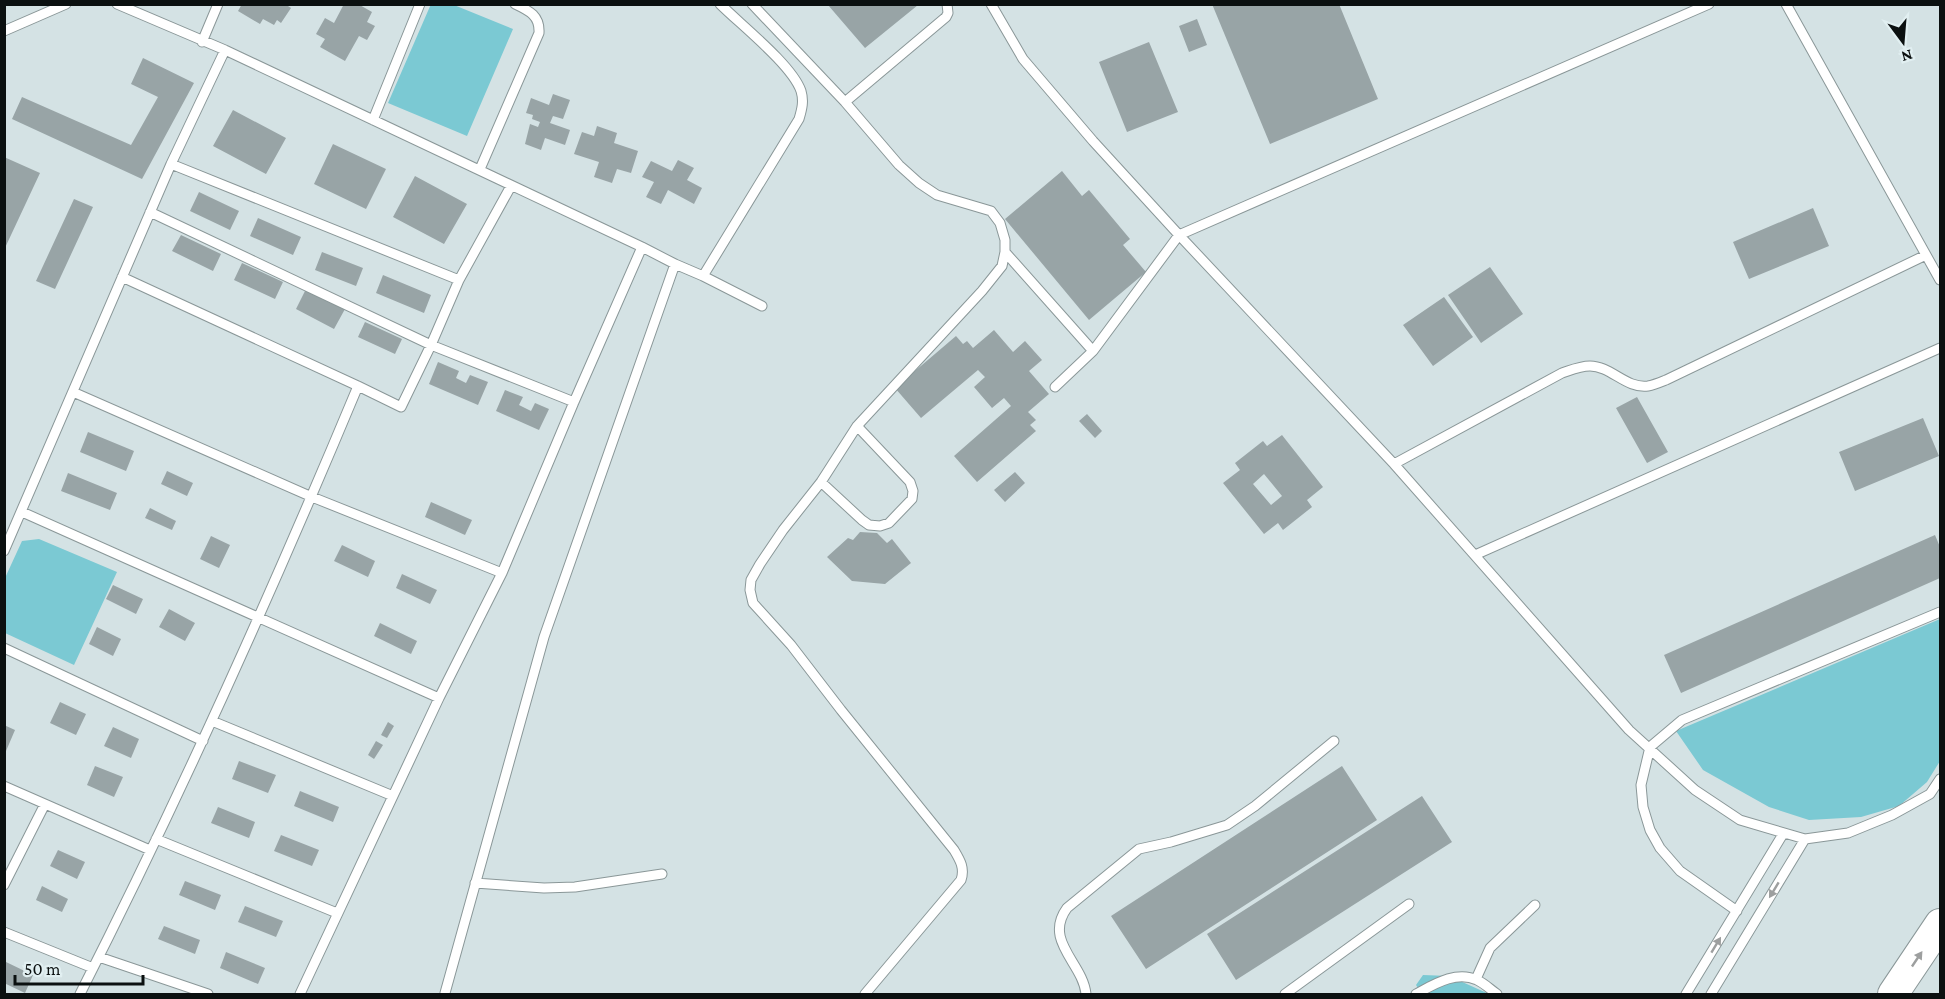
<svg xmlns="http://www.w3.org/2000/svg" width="1945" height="999" font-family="'Crimson Pro',serif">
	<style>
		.green { fill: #7bc9d3 }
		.building { fill: #98a4a6; fill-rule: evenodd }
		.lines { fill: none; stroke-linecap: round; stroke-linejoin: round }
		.service-casing { stroke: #8a9798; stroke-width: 11 }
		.trunk-casing { stroke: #8a9798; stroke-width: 32 }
		.service { stroke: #fff; stroke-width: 9 }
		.trunk { stroke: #fff; stroke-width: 30 }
		.oneway { fill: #9d9f9f }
	</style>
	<rect width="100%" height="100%" fill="#d4e2e4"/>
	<path class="green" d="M431,4L454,5L513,29L467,136L388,103Z
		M39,539L117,572L74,665L5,633V578L22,541Z
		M1940,619V761L1927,782L1899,806L1861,817L1809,820L1769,807L1703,770L1676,731Z
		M1423,975L1449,976L1489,994H1422L1416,985Z"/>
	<path class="building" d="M242,4H285L291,8L281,23L277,20L274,25L263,19L260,24L238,11Z
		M344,4H358L372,12L367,22L375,26L367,40L359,36L345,61L320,47L325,39L316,34L325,18L334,23Z
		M1212,4H1339L1378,99L1270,144Z
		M828,5H918L865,48Z
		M1197,19L1207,45L1189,52L1179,26Z
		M1149,42L1178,112L1127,132L1099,62Z
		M143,58L194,83L142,179L12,119L22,97L131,145L158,97L131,84Z
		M553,94L570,100L563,119L553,116L550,123L570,130L565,145L545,138L541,150L525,144L530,124L538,127L540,122L532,119L533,115L526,113L531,98L549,105Z
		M233,110L286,138L266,174L213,146Z
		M597,126L617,133L614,143L638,151L631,173L617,169L612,183L594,177L599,162L574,154L582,132L594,136Z
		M333,144L386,169L366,209L314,184Z
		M4,157L40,173L4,250Z
		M678,160L694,168L687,180L702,188L694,204L668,190L661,204L646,197L654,182L642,177L651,161L672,171Z
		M1062,171L1082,196L1089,190L1130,239L1123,245L1146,272L1089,320L1005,219Z
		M415,176L467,204L444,244L393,217Z
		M199,192L239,211L230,230L190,211Z
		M74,199L93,207L55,289L36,281Z
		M1813,208L1829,246L1749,279L1733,242Z
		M258,218L301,237L293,255L250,236Z
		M181,235L221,254L213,271L172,251Z
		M322,252L363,268L356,286L315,270Z
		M242,263L283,282L275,299L234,280Z
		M1490,267L1523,314L1481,343L1448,295Z
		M383,275L431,295L424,313L376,293Z
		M306,289L345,309L334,329L296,309Z
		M1444,297L1473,337L1433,366L1403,325Z
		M365,322L402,339L395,354L358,337Z
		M994,330L1013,352L1025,341L1042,360L1029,371L1049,394L1028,412L1036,420L1030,425L1036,431L977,482L954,456L1011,406L1004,398L992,408L974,387L985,377L978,370L921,418L895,388L956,336L963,344L967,341L973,348Z
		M438,362L459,371L456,378L466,383L470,375L488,382L478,405L429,384Z
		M505,390L523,397L519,405L531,411L535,403L549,409L539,430L496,411Z
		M1637,397L1668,452L1647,463L1616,408Z
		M1087,414L1102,431L1095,438L1079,421Z
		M1923,418L1939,456L1855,491L1839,452Z
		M88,432L134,451L126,471L80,452Z
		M1282,435L1323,487L1307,500L1312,507L1283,530L1278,523L1264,534L1223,483L1240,470L1235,463L1263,441L1267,446ZM1264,474L1282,496L1271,505L1253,484Z
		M167,471L193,483L187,496L161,484Z
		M1015,472L1025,483L1005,502L994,490Z
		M68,473L117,493L110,510L61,491Z
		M431,502L472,520L465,535L425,517Z
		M150,508L176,521L172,530L145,518Z
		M860,532L877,533L887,543L892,539L911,563L885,584L852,581L827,557L848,538L853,540Z
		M1935,535L1940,547V578L1681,693L1664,655Z
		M211,536L230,545L219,568L200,559Z
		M342,545L375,561L368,577L334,561Z
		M402,574L437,590L430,604L396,588Z
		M113,585L143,599L136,614L106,599Z
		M169,609L195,623L185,641L159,627Z
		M380,623L417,641L411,654L374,636Z
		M97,627L121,639L113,656L89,644Z
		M60,702L86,714L76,735L50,723Z
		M388,722L394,726L387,738L381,735Z
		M4,725L15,730L6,751H4Z
		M113,727L139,739L131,758L104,746Z
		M376,741L383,745L374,759L368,755Z
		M239,761L276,775L268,793L232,779Z
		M95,766L123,777L114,797L87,785Z
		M1342,766L1377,820L1146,969L1111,916Z
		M300,791L339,807L333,822L294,806Z
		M1422,796L1452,842L1236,980L1207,934Z
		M218,807L255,822L249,838L211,823Z
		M281,835L319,850L312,866L274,851Z
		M58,850L85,862L77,879L50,866Z
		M185,881L221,895L215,910L179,895Z
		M42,886L68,899L62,912L36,900Z
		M245,906L283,921L276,937L238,922Z
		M164,926L200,940L195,954L158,939Z
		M226,952L265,968L258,984L220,968Z
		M6,962L33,975L25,993L4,983Z"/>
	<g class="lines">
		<defs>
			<path id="service" d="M117,4L225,50L642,247L574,402L502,573L439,698L300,994
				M752,4L845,102L899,165L919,183L937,195L991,211L1000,223L1005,240V252L1002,266L982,291L857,426L821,482L783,530L760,564L751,580L750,590L753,603L791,645L841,710L954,850C960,860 965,868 961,880L865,994
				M991,4L1023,59L1093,141L1179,235L1709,4
				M1786,4L1940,280
				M4,31L66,4
				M202,42L218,4
				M845,102L946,17L948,13L947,4
				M373,120L420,4
				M171,164L459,280L511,186
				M480,169L539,33C540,16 530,11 515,4
				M150,212L431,345L574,402
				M1005,252L1093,351
				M675,264L703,276L762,306
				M703,276L799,119C802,109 804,101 801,91C792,65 741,25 720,4
				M122,277L358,386
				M1055,387L1093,351L1179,235L1394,464L1562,373C1571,370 1580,366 1590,366C1611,366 1626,389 1648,386C1654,385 1661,382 1666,380L1926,255
				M73,392L312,497L502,573
				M1394,464L1629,730L1695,790L1740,820L1805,839L1848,833L1892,815L1930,794L1940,779
				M821,482L862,520L869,525L880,526L889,523L912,499L913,491L910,482L857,426
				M22,512L439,698
				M4,551L171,164L225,50
				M1475,555L1940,348
				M4,648L203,741
				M212,721L393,796
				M4,786L150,850
				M156,839L337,913
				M475,883L544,888L575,887L662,874
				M4,885L45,804
				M1737,911L1680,871L1660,848L1650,830L1643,807L1641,785L1650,747L1682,720L1940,612
				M4,932L93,968
				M99,957L208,994
				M1476,979L1490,948L1535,905
				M445,993L544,637L675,264L642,247
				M80,994C181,795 272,592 358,386L401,407L431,345L459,280
				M1086,994C1083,963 1043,941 1067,908L1139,849L1171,842L1227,825L1255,806L1334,741
				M1285,994L1409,904
				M1416,994C1433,985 1456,970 1477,980C1484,983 1491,990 1497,994
				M1686,994L1783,834
				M1711,994L1805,839"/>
			<path id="trunk" d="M1893,994L1940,924"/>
		</defs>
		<use href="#service" class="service-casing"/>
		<use href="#trunk" class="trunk-casing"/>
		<use href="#service" class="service"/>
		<use href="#trunk" class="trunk"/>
	</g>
	<defs><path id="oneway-solid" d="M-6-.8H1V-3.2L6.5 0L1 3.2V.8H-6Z" transform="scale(1.5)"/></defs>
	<g class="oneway">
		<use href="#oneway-solid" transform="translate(1774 890) rotate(121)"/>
		<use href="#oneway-solid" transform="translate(1716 945) rotate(-59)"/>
		<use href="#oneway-solid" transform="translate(1917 959) rotate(-56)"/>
	</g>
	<rect width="1945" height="999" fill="none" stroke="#0b1010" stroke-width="12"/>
	<g transform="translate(1903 42) rotate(164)" stroke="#e1eff1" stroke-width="4.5" paint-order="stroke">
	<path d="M0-4.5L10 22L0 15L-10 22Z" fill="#0b1010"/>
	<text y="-9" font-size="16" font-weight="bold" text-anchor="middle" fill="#0b1010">N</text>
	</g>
	<path d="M15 975v9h128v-9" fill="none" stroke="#0b1010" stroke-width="3"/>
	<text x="24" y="975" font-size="18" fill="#0b1010" stroke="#e1eff1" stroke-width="4.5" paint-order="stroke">50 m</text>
</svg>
